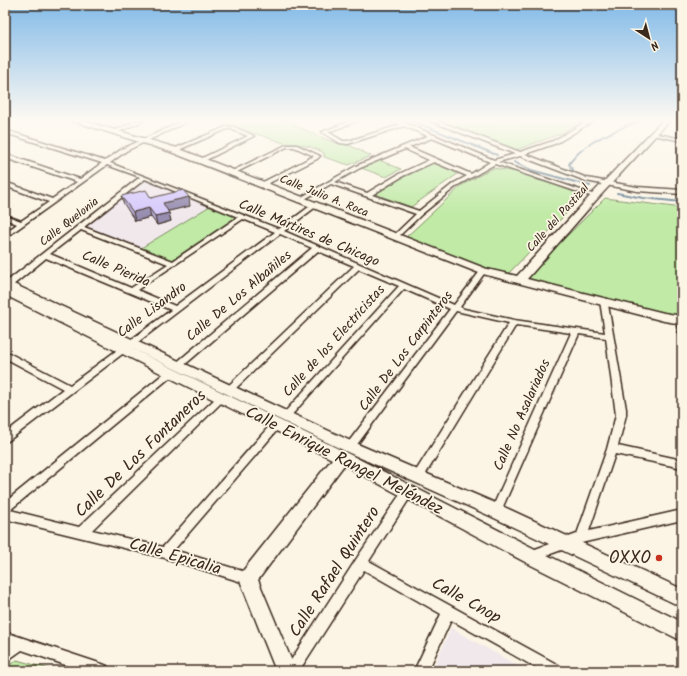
<svg xmlns="http://www.w3.org/2000/svg" width="687" height="676" font-family="Kalam,sans-serif">
	<style>
		.built { fill: #f1e8ec }
		.green { fill: #c0eaa6; stroke: #7e8a62 }
		.lines { fill: none; stroke-linecap: round; stroke-linejoin: round }
		.stream { stroke: #6a8597; stroke-width: 2 }
		.street-casing { stroke: #3b2a1e; stroke-width: 3 }
		.secondary-casing { stroke: #3b2a1e; stroke-width: 3 }
		.street { fill: #fcf5e5; fill-rule: evenodd }
		.secondary { fill: #fcf5e5; fill-rule: evenodd }
		.wall { fill: #b8aed9; stroke: #3b2a1e }
		.shaded-wall { fill: #968db0; stroke: #3b2a1e }
		.building { fill: #d6cafc; stroke: #3b2a1e }
		.poi-dot { fill: #c8321e; stroke: #fcf5e5; stroke-width: 1.5 }
		.labels { text-anchor: middle; dominant-baseline: central; stroke-width: 3.5; stroke-linejoin: round; paint-order: stroke }
		.far-street-label { font-size: 12px; fill: #3b2a1e; stroke: #fcf5e5 }
		.street-label { font-size: 14px; fill: #3b2a1e; stroke: #fcf5e5 }
		.near-street-label { font-size: 17px; fill: #3b2a1e; stroke: #fcf5e5 }
		.near-poi-label { font-size: 17px; fill: #3b2a1e; stroke: #fcf5e5; text-anchor: end }
	</style>
	<rect width="100%" height="100%" fill="#fcf5e5"/>
	<filter id="ink" filterUnits="userSpaceOnUse"><feTurbulence type="fractalNoise" baseFrequency=".025" numOctaves="2"/><feDisplacementMap in="SourceGraphic" scale="8" xChannelSelector="R" yChannelSelector="G"/><feConvolveMatrix kernelMatrix="1 2 1 2 8 2 1 2 1" color-interpolation-filters="sRGB"/></filter>
	<g filter="url(#ink)">
		<path class="built" d="M143,179L210,206L141,248L84,227Z
			M451,628L527,671H432Z"/>
		<path class="green" d="M214,120H291L295,122L294,125L335,143L351,146L371,156L349,165L324,157V153C314,147 300,143 287,144Z
			M431,120H583L560,134L513,151Z
			M379,160L401,169L386,177L361,168Z
			M433,163L459,173L411,207L375,194L402,178Z
			M493,168L524,173L537,180L558,185L583,196L507,275L482,268L405,238L462,185Z
			M605,198L682,208V317L524,279Z
			M210,206L236,217L172,260L141,248Z
			M17,660L56,671H5V668Z"/>
		<g class="lines">
			<path class="stream" d="M410,120L497,155
				M514,162L531,170L590,186
				M575,173L569,164C585,140 616,131 641,120
				M617,193L643,198L682,202"/>
			<defs>
				<path id="street" d="M138,120H145L116,133L112,132Z
					M185,120H191L126,151L110,163L279,229L313,204H317V206L284,231L454,305L481,270H485L486,271L460,307L464,309L514,320L605,333L600,301L601,299H607L626,409V415L618,446L682,460V468L615,454L589,531L682,510V520L581,543L531,561L527,560L525,556L527,552L577,534L607,449L616,415L606,338L579,334L501,511L500,514L496,516L492,514L491,511L571,333L516,325L422,480L418,481L414,480L413,477L414,474L509,323L456,311L353,450L350,451L347,450L345,447L347,444L450,309L404,289L289,418L286,419L283,418L281,416L283,414L399,286L359,269L233,391H227L226,389L227,387L354,266L318,251L182,367H176L175,365L176,363L312,248L280,234L8,441L5,442V433L63,389L5,358V351L70,385L171,310L46,258L12,286H6L5,284L6,282L140,177L107,165L5,238V233L17,224L5,219V215L21,221L49,202L5,186V182L52,199L77,182L5,158V154L80,179L102,163L5,133V130L105,161L122,149ZM145,179L238,217L173,261L84,227ZM243,219L275,232L175,306L137,290ZM81,230L168,264L131,288L50,254Z
					M353,120H360L328,132L343,141H348L400,125L391,120H398L494,160L515,154L428,120H435L520,152L553,141L589,120H595L557,143L525,154L587,178L637,187L682,190V194L637,191L586,181L520,156L498,162L598,196L593,197L495,164L458,185L422,214L397,238H393V236L416,214L331,184L303,200L298,199L356,166L428,136L404,126L348,144L340,143L322,132ZM432,138L490,162L471,174L409,147ZM405,149L429,160L399,174L367,193L335,182L360,168ZM434,162L467,176L454,183L419,211L372,195L403,176Z
					M226,127H234L254,136L202,162L199,160L200,159L248,136L231,129H227L176,151L171,150Z
					M653,133L682,139V141L653,135Z
					M286,145H297L320,156L317,159L263,186L261,185V183L314,156L294,147H287L235,173L230,172Z
					M677,318H682V335L678,332L676,320Z
					M170,370L173,371L174,373L173,375L10,510L79,527L218,396H224L225,398L224,400L92,530L163,547L273,422L276,421L279,422L281,425L279,428L174,550L252,574L254,578L252,582L248,584L165,558L5,519V502L167,371Z
					M407,489L411,490L412,493L411,496L369,561L560,666L562,671H542L451,620L428,671H414L441,614L364,570L299,671H284L357,558L403,490Z
					M5,632L102,664L107,666L109,671H83L22,650L5,662V647L7,645L5,644Z"/>
				<path id="secondary" d="M70,120H81L177,148L487,269L517,276L592,194L663,120H670L598,198L527,279L664,313L682,316V324L664,321L479,273L171,152Z
					M5,280L355,443L502,506L682,589V607L490,516L345,451L127,346L347,453L537,550L682,622V641L525,562L344,465L258,580L296,671H276L239,578L242,572L332,459L5,295V288H8L5,287Z"/>
			</defs>
			<use href="#street" class="street-casing"/>
			<use href="#secondary" class="secondary-casing"/>
			<use href="#street" class="street"/>
			<use href="#secondary" class="secondary"/>
		</g>
		<path class="wall" d="M121,196L151,198L190,206L168,211L171,221L157,225L151,217L135,221L124,204Z"/>
		<path class="shaded-wall" d="M189,197L190,206L165,212L163,203Z
			M149,208L151,217L135,221L133,212Z
			M169,213L171,221L157,225L155,216Z"/>
		<path class="building" d="M146,190L151,198L183,190L189,197L163,203L169,213L155,216L149,208L133,212L121,196Z"/>
	</g>
	<linearGradient id="sky" x2="0" y2="1"><stop stop-color="#82bae8"/><stop offset="0.56" stop-color="#fefaf3"/><stop offset="1" stop-color="#fefaf3" stop-opacity="0"/></linearGradient>
	<rect width="687" height="215" fill="url(#sky)"/>
	<circle class="poi-dot" cx="659" cy="558" r="4"/>
	<g class="labels">
		<g class="far-street-label">
			<text transform="translate(324 196) rotate(22)">Calle Julio A. Roca</text>
			<text transform="translate(558 218) rotate(-48)">Calle del Pastizal</text>
			<text transform="translate(69 222) rotate(-38)">Calle Quelonia</text>
		</g>
		<g class="street-label">
			<text transform="translate(309 233) rotate(23)">Calle Mártires de Chicago</text>
			<text transform="translate(116 269) rotate(23)">Calle Pierida</text>
			<text transform="translate(239 296) rotate(-40)">Calle De Los Albañiles</text>
			<text transform="translate(152 310) rotate(-37)">Calle Lisandro</text>
			<text transform="translate(334 341) rotate(-48)">Calle de los Electricistas</text>
			<text transform="translate(406 351) rotate(-53)">Calle De Los Carpinteros</text>
			<text transform="translate(522 415) rotate(-66)">Calle No Asalariados</text>
		</g>
		<g class="near-street-label">
			<text transform="translate(141 454) rotate(-44)">Calle De Los Fontaneros</text>
			<text transform="translate(344 461) rotate(27)">Calle Enrique Rangel Meléndez</text>
			<text transform="translate(175 557) rotate(16)">Calle Epicalia</text>
			<text transform="translate(335 572) rotate(-57)">Calle Rafael Quintero</text>
			<text transform="translate(466 601) rotate(29)">Calle Cnop</text>
		</g>
		<g class="near-poi-label">
			<text x="651" y="558">OXXO</text>
		</g>
	</g>
	<rect width="687" height="676" fill="none" stroke="#fcf5e5" stroke-width="20"/>
	<rect x="10" y="10" width="667" height="656" fill="none" stroke="#3b2a1e" stroke-width="1.5" filter="url(#ink)"/>
	<g transform="translate(649 38) rotate(144)" stroke="#fcf5e5" stroke-width="3" paint-order="stroke">
	<path d="M0-3L7 15L0 10L-7 15Z" fill="#3b2a1e"/>
	<text y="-6" font-size="11" font-weight="bold" text-anchor="middle" fill="#3b2a1e">N</text>
	</g>
</svg>
